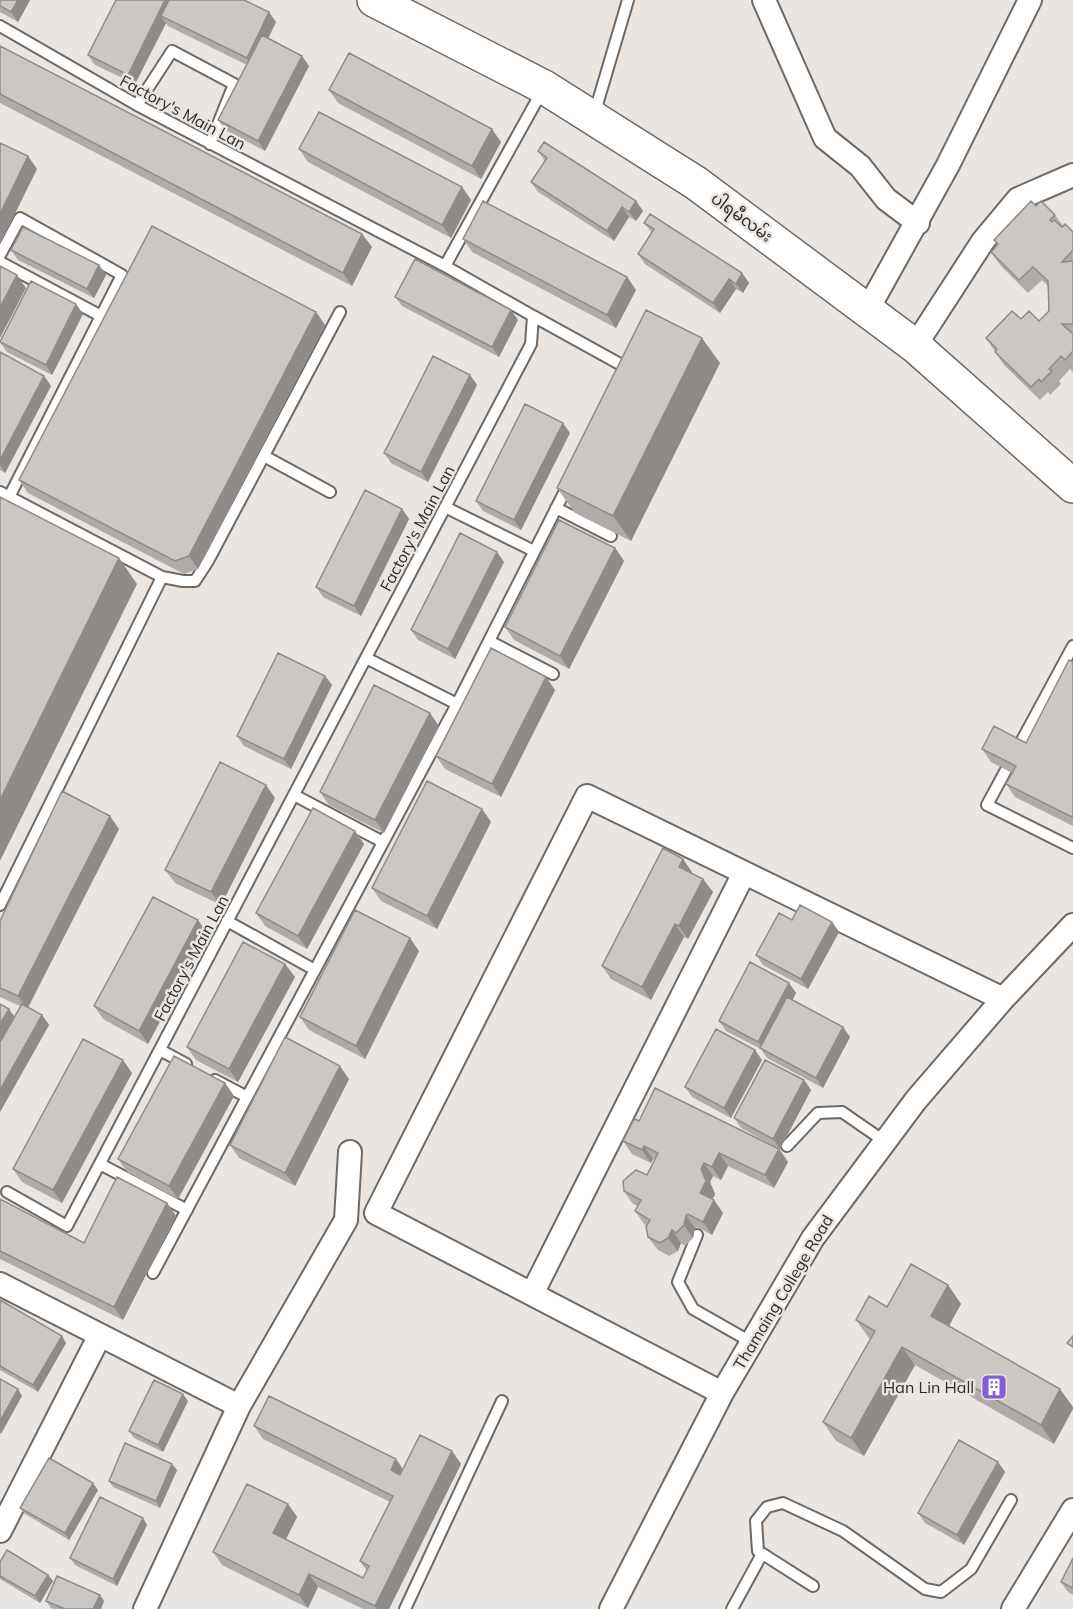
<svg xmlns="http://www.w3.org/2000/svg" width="1073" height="1609" font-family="Mulish,'Noto Sans Myanmar',sans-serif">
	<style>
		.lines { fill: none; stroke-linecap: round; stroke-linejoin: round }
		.lane-casing { stroke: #6e6965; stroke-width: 14 }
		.street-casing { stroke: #6e6965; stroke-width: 26 }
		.primary-casing { stroke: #6e6965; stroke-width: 36 }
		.lane { stroke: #fff; stroke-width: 10 }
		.street { stroke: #fff; stroke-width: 22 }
		.primary { stroke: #fff; stroke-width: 33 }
		.wall { fill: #b0aba8 }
		.shaded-wall { fill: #908b88 }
		.building { fill: #cdc7c3; stroke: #908b88; stroke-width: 1.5 }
		.labels { text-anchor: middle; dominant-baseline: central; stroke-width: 5; stroke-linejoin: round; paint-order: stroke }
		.street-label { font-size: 16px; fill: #2d2b29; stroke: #ebe5e1 }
		.poi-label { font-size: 16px; fill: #2d2b29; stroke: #ebe5e1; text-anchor: end }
	</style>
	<rect width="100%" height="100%" fill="#ebe5e1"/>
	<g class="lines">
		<defs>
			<path id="lane" d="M0,26L137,105L445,266L533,316L531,344L67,1226L7,1192
				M137,105L172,51L234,84L210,144
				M594,115L628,0
				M0,255L20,218L122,275L9,497
				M0,262L101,316
				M445,266L542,91
				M533,316L627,368
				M264,456L330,492
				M0,492L162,577L0,905
				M445,507L534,551
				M556,508L611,536
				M162,577L183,581H195L208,561L340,312
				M489,641L553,674
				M1073,646L987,805L1073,848
				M366,658L457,704
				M294,795L383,842
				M227,921L315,970
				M160,1050L186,1064
				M215,1080L247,1097
				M787,1146L818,1113L842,1112L884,1141
				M100,1164L187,1210
				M697,1235L678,1282L693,1309L751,1342
				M153,1273L457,704L568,485
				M813,1586L758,1551L756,1521L767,1507L783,1503L843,1531L925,1589L941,1592L971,1569L1011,1500
				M405,1609L502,1401
				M732,1609L762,1554"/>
			<path id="street" d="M764,0L825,138L860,166L886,199L918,223
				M868,309L948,165L1030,0
				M915,346L983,241L1018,199L1073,175
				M0,1284L239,1406
				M532,1294L744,873
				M722,1393L376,1213L587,796L1003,999
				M0,1531L100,1335
				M145,1609L239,1406L346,1220L350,1152
				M611,1609L722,1393L813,1238L916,1100L1003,999L1073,925
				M1013,1609L1073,1510"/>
			<path id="primary" d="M374,0L544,87L696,183L915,346L1073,486"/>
		</defs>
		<use href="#lane" class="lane-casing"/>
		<use href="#street" class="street-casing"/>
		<use href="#primary" class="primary-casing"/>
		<use href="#lane" class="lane"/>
		<use href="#street" class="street"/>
		<use href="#primary" class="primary"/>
	</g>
	<path class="wall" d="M0,0H30L18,22L0,12Z
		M116,0L276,22L268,39L302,56L309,66L265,151L225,130L218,120L247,65L168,26L166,23L135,84L95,65L88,55Z
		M0,46L362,234L372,247L352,286L0,103Z
		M329,90L501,142L481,179L338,103Z
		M299,149L462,187L471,200L451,238L308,162Z
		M538,151L636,201L643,211L636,221L629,217L614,241L538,192L531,182L545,161Z
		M1036,206L1055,215L1063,226L1073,232V372L1070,369L1059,381L1061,384L1050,395L1048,392L1040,400L1004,365L986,338L1021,319L1039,321L1049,311L1048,286L1042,280L1028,293L1000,265L991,252L998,245L994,240Z
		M644,223L742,273L749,283L743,293L736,289L720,313L645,264L638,254L652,233Z
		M463,239L627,277L636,290L616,328L472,252Z
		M11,250L99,265L106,275L94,298L18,260Z
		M395,297L518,320L499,357L402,306Z
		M76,304L83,314L52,375L7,352L0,342Z
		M316,312L325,325L198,569L184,574L28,493L19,480Z
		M0,352L44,376L51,386L5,473L0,470Z
		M720,363L631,541L575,513L557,488Z
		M470,375L477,385L428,482L391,463L384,453Z
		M570,433L521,530L483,511L476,501Z
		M402,509L409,519L361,616L323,597L316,587Z
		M615,548L624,561L569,669L514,640L505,627Z
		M504,562L455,659L418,640L411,630Z
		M1073,662V826L1015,797L1006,784L1012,773L991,762L982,749L1026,743Z
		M325,676L332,685L291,769L244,746L237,736Z
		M546,677L555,690L501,797L445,769L436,756Z
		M439,726L384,833L329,805L320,792Z
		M275,798L221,905L175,883L165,870Z
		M482,809L491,822L437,929L381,901L372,888Z
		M119,829L28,1008L42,1015L49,1025L0,1112V1004L14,1017L20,1006L0,997V921Z
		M355,831L364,844L307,949L265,926L256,913Z
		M692,872V873L703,879L713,892L688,939L684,937L651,1000L611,979L602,966Z
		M792,920L832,922L839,932L808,989L763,965L756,955Z
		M207,933L148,1044L103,1019L94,1006Z
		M419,951L365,1059L309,1030L300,1017Z
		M285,964L295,977L238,1082L196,1060L187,1047Z
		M789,983L796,993L792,1000L843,1027L850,1037L823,1088L767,1058L761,1049L726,1031L719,1021Z
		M762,1060L731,1118L692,1097L685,1087Z
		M132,1073L62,1203L22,1182L13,1169Z
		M349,1079L295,1186L239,1158L230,1145Z
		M804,1080L811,1090L780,1149L741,1128L734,1118Z
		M225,1083L234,1096L178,1199L127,1172L118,1159Z
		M639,1121L779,1149L788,1162L774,1188L728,1166L721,1180L713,1176L710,1182L715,1194L713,1199L714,1200L723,1213L712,1235L697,1227L695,1228L693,1238L685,1246L681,1243L678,1251L669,1256L658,1250L648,1237L647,1226L644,1224L635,1211L637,1206L633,1204L624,1191L647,1175L655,1160L653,1159L651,1163L632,1154L623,1141Z
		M0,1199L84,1243L167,1203L176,1216L123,1320L0,1259Z
		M948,1285L961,1304L948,1326L1060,1389L1054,1444L915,1365L864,1456L836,1441L823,1422L870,1340L869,1338L856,1320L887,1307Z
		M0,1300L62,1336L66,1343L38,1392L0,1370Z
		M188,1401L163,1452L134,1438L129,1431Z
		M254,1426L403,1469L452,1451L461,1464L389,1609H363L318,1587L308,1608L222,1565L213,1552L288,1504L297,1517L286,1540L363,1578L367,1571L360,1561L390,1502L263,1439Z
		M998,1462L1005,1472L964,1545L925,1523L918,1513Z
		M177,1470L160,1508L113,1487L109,1481Z
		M98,1490L69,1540L25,1514L20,1508Z
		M147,1525L117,1586L75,1565L70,1558Z
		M1073,1558V1595L1068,1592L1061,1582Z
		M0,1562L48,1575L53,1581L40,1603L0,1579Z
		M46,1601H104L101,1609H54L51,1608Z"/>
	<path class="shaded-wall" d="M18,0H30L18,22L11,12Z
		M165,0H177L161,16L166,23L135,84L128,75Z
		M269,12L276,22L253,68L247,58Z
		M302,56L309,66L265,151L258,141Z
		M492,129L501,142L481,179L472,166Z
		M28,156L37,169L0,244V214Z
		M462,187L471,200L451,238L442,225Z
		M636,201L643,211L636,221L629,212Z
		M622,207L629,217L614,241L607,231Z
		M362,234L372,247L352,286L343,273Z
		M99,265L106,275L94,298L87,289Z
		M742,273L749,283L743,293L736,284Z
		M17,275L26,288L0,338V307Z
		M627,277L636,290L616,328L607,315Z
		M729,279L736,289L720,313L713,303Z
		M76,304L83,314L52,375L46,365Z
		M511,310L518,320L499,357L492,347Z
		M316,312L325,325L198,569L189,556Z
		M702,338L720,363L631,541L613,516Z
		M470,375L477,385L428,482L421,472Z
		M44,376L51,386L5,473L0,465V460Z
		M563,423L570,433L521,530L514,520Z
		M402,509L409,519L361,616L354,606Z
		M615,548L624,561L569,669L560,656Z
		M497,552L504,562L455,659L448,649Z
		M119,558L137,584L0,861V800Z
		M325,676L332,685L291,769L284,759Z
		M546,677L555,690L501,797L492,784Z
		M430,713L439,726L384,833L375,820Z
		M266,785L275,798L221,905L211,892Z
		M482,809L491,822L437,929L427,916Z
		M110,816L119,829L27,1009L18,996Z
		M355,831L364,844L307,949L298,936Z
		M683,859L692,872L688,880L679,867Z
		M703,879L713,892L688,939L679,926Z
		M198,920L207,933L148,1044L139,1031Z
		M832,922L839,932L808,989L801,979Z
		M675,924L684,937L651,1000L642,987Z
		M410,938L419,951L365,1059L356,1046Z
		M285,964L295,977L238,1082L229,1069Z
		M789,983L796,993L765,1051L758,1042Z
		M9,1009L16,1019L0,1046V1024Z
		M42,1015L49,1025L0,1112V1090Z
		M843,1027L850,1037L823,1088L816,1078Z
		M755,1050L762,1060L731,1118L724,1108Z
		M123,1060L132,1073L62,1203L53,1190Z
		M340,1066L349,1079L295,1186L285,1173Z
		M804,1080L811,1090L780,1149L773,1139Z
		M225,1083L234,1096L178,1199L169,1186Z
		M644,1146L653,1159L651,1163L642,1150Z
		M779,1149L788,1162L774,1188L765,1175Z
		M719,1153L728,1166L721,1180L712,1167Z
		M704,1163L713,1176L710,1182L715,1194L709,1206L700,1193L701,1169Z
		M714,1200L723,1213L712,1235L703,1222Z
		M167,1203L176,1216L123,1320L114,1307Z
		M686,1215L695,1228L693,1238L684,1225Z
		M672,1230L681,1243L678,1251L668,1238Z
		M948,1285L961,1304L944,1335L931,1316Z
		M62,1336L66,1343L38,1392L33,1385Z
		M902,1347L915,1365L864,1456L851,1438Z
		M18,1389L22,1396L1,1434L0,1432V1421Z
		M1060,1389L1073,1407V1409L1054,1444L1041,1425Z
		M183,1394L188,1401L163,1452L158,1445Z
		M452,1451L461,1464L389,1609H377L375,1606Z
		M396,1459L405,1472L400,1483L391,1470Z
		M998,1462L1005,1472L964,1545L957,1535Z
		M172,1464L177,1470L160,1508L156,1501Z
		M93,1483L98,1490L69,1540L65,1533Z
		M288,1504L297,1517L282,1546L273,1533Z
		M143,1518L147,1525L117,1586L113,1579Z
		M309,1574L318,1587L308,1608L299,1595Z
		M48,1575L53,1581L40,1603L35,1596Z
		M100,1595L104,1601L101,1609H93Z"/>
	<path class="building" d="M0,0H18L11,12L0,6Z
		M116,0H165L128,75L88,55Z
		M169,0H244L269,12L247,58L161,16Z
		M262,35L302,56L258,141L218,120Z
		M0,46L362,234L343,273L0,94Z
		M349,53L492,129L472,166L329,90Z
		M319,112L462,187L442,225L299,149Z
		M544,142L636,201L629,212L622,207L607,231L531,182L547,158L538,151Z
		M0,143L28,156L0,214Z
		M483,201L627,277L607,315L463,239Z
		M1031,201L1036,206L1041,201L1055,215L1050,220L1052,222L1054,220L1062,227L1065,224L1073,232V250L1062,262L1073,261V324H1062L1073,334V351L1065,360L1061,356L1049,369L1052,371L1041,382L1039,379L1031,387L995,352L997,349L986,338L1012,311L1021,319L1029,311L1039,321L1049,311L1048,281L1033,267L1019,280L991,252L998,244L994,240Z
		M650,214L742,273L736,284L729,279L713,303L638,254L654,229L644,223Z
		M152,226L316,312L189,556L175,561L19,480Z
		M23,227L99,265L87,289L11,250Z
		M415,259L511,310L492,347L395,297Z
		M0,266L17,275L0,307Z
		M31,281L76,304L46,365L0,342Z
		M646,310L702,338L613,516L557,488Z
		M0,352L44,376L0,460Z
		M433,356L470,375L421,472L384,453Z
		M525,404L563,423L514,520L476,501Z
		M365,490L402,509L354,606L316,587Z
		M0,497L119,558L0,800Z
		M559,520L615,548L560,656L505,627Z
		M460,533L497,552L448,649L411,630Z
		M491,648L546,677L492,784L436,756Z
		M278,653L325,676L284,759L237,736Z
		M1069,660L1073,662V814L1072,817L1006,784L1016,766L982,749L994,726L1026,743Z
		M374,685L430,713L375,820L320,792Z
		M220,762L266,785L211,892L165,870Z
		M427,781L482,809L427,916L372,888Z
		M62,791L110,816L18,996L0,988V921Z
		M313,808L355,831L298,936L256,913Z
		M663,848L683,859L679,867L703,879L679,926L675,924L642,987L602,966Z
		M153,897L198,920L139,1031L94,1006Z
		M800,905L832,922L801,979L756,955L779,913L792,920Z
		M355,910L410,938L356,1046L300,1017Z
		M243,942L285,964L229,1069L187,1047Z
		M750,962L789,983L758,1042L719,1021Z
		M787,997L843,1027L816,1078L760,1048Z
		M0,1004L9,1009L0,1024Z
		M22,1004L42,1015L0,1090V1042Z
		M716,1029L755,1050L724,1108L685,1087Z
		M285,1037L340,1066L285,1173L230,1145Z
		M83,1039L123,1060L53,1190L13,1169Z
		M174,1056L225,1083L169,1186L118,1159Z
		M765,1060L804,1080L773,1139L734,1118Z
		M655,1088L779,1149L765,1175L719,1153L712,1167L704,1163L701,1169L706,1181L700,1193L714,1200L703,1222L688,1214L686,1215L684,1225L676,1233L672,1230L668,1238L660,1243L648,1237L646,1227L650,1220L635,1211L641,1200L624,1191L623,1181L636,1170L647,1175L658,1153L644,1146L642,1150L623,1141L633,1121L635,1119L639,1121Z
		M117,1177L167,1203L114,1307L0,1251V1199L84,1243Z
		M911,1264L948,1285L931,1316L1060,1389L1041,1425L902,1347L851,1438L823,1422L875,1331L856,1320L869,1296L887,1307Z
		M0,1300L62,1336L33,1385L0,1366Z
		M1073,1336V1347L1067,1343Z
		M0,1379L18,1389L0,1421Z
		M154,1380L183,1394L158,1445L129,1431Z
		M269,1396L396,1459L391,1470L400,1475L420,1435L452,1451L375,1606L309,1574L299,1595L213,1552L247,1484L288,1504L273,1533L363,1578L369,1566L360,1561L393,1496L254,1426Z
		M959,1440L998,1462L957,1535L918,1513Z
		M125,1443L172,1464L156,1501L109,1481Z
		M49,1458L93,1483L65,1533L20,1508Z
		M100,1497L143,1518L113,1579L70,1558Z
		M7,1550L48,1575L35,1596L0,1576V1562Z
		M1073,1558V1588L1061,1582Z
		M57,1576L100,1595L93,1609H65L46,1601Z"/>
	<defs>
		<symbol id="building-square" viewBox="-11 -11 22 22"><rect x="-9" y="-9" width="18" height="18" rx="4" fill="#845dd8" stroke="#ebe5e1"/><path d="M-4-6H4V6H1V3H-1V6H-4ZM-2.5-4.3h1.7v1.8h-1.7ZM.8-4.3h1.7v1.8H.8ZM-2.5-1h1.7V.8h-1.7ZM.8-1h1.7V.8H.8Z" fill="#fff"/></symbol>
	</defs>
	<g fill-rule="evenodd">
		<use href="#building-square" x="979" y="1372" width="30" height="30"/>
	</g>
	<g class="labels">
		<g class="street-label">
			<text transform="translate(183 112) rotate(28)">Factory's Main Lan</text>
			<text transform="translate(742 217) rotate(36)">ပါရမီလမ်း</text>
			<text transform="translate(417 528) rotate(-62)">Factory's Main Lan</text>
			<text transform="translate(191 958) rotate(-62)">Factory's Main Lan</text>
			<text transform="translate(783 1292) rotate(-59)">Thamaing College Road</text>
		</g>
		<g class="poi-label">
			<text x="974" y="1387">Han Lin Hall</text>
		</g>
	</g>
</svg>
